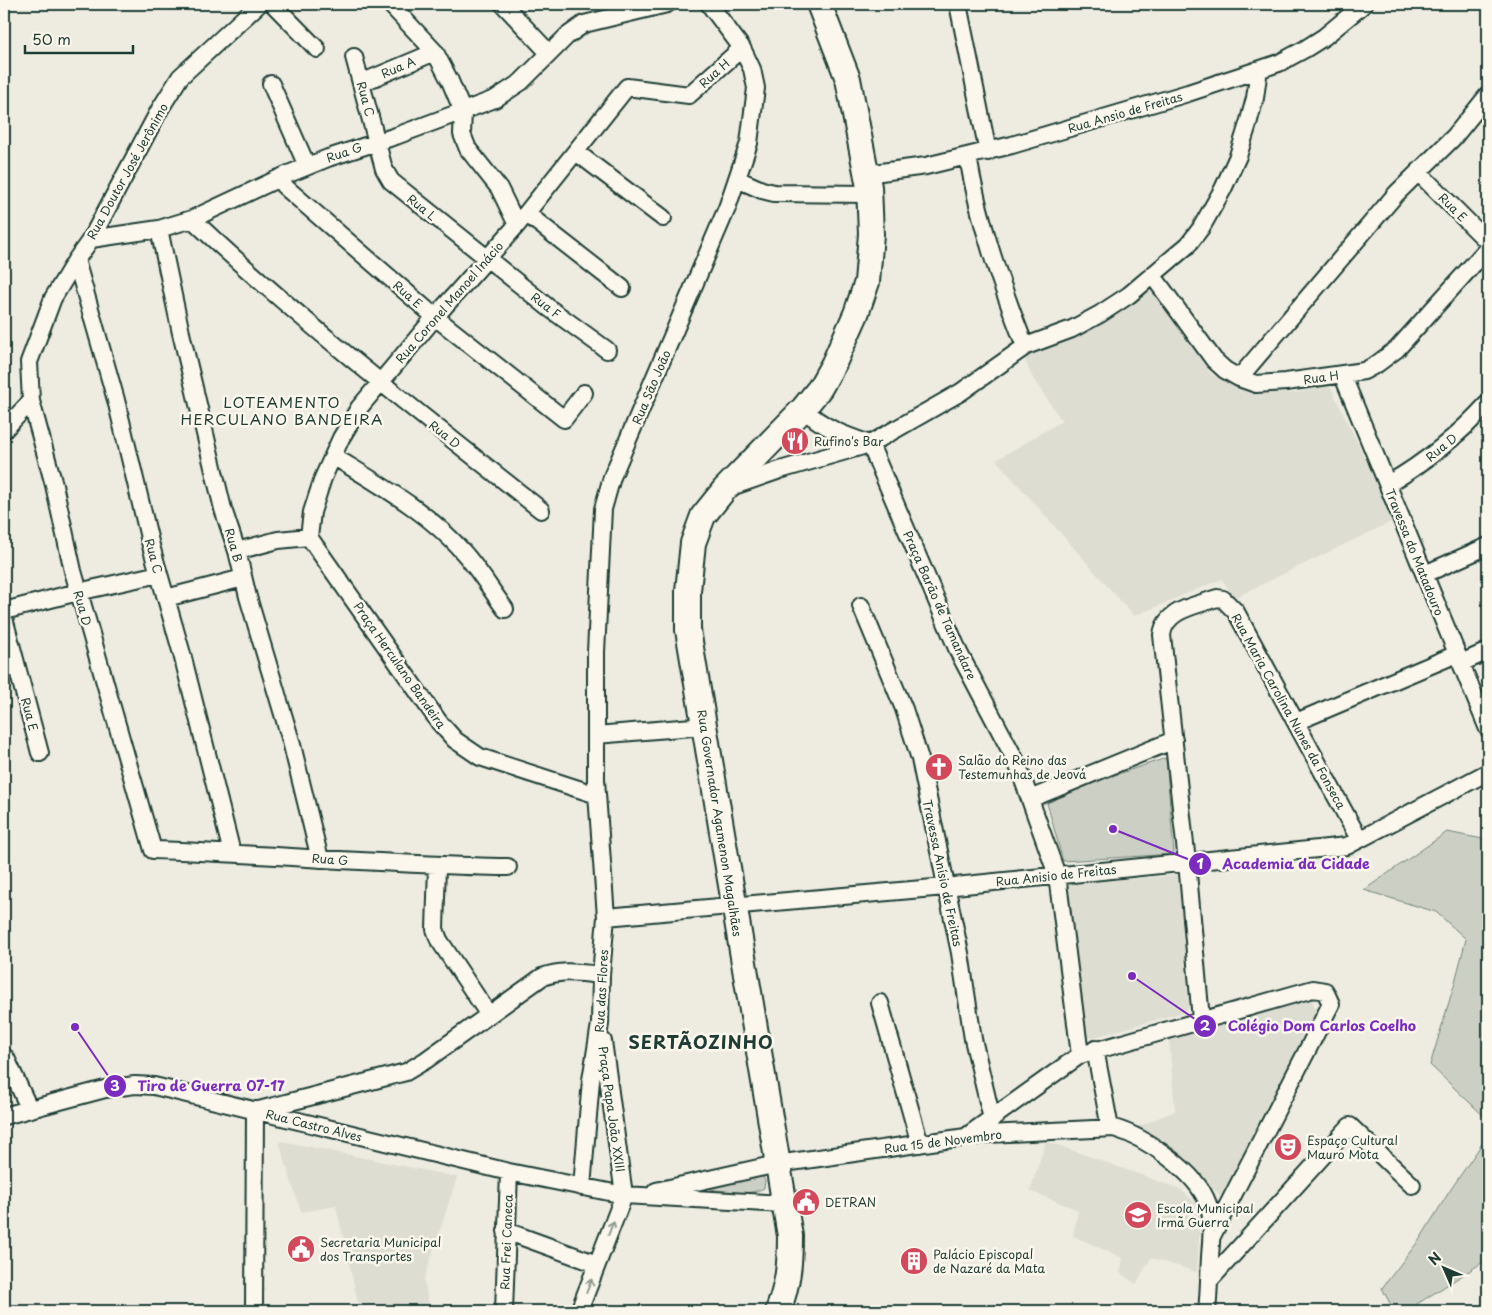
<svg xmlns="http://www.w3.org/2000/svg" width="1492" height="1315" font-family="'Playpen Sans',sans-serif">
	<style>
		.built { fill: #ddddd2 }
		.green { fill: #cbcfc4; stroke: #75867c }
		.lines { fill: none; stroke-linecap: round; stroke-linejoin: round }
		.street-casing { stroke: #1f3d34; stroke-width: 20 }
		.secondary-casing { stroke: #1f3d34; stroke-width: 28 }
		.street { stroke: #fbf7ec; stroke-width: 16 }
		.secondary { stroke: #fbf7ec; stroke-width: 24 }
		.oneway { stroke: #8d9a90 }
		.labels { text-anchor: middle; dominant-baseline: central; stroke-width: 5; stroke-linejoin: round; paint-order: stroke }
		.street-label { font-size: 12px; fill: #1f3d34; stroke: #fbf7ec }
		.poi-label { font-size: 12px; fill: #1f3d34; stroke: #fbf7ec; text-anchor: start }
		.quarter-label { font-size: 15px; letter-spacing: 1px; fill: #1f3d34; stroke: #fbf7ec }
		.district-label { font-size: 18px; font-weight: bold; letter-spacing: 1px; fill: #1f3d34; stroke: #fbf7ec }
		.leader { fill: none; stroke: #7b2cbf; stroke-width: 2 }
		.callout-dot { fill: #7b2cbf; stroke: #fbf7ec; stroke-width: 2 }
		.mark-label { font-size: 15px; text-anchor: middle; font-weight: bold; fill: #fff }
		.callout-label { font-size: 14px; text-anchor: middle; font-weight: bold; fill: #7b2cbf; stroke: #fbf7ec; stroke-width: 5; stroke-linejoin: round; paint-order: stroke }
	</style>
	<rect width="100%" height="100%" fill="#eeece1"/>
	<filter id="ink" filterUnits="userSpaceOnUse"><feTurbulence type="fractalNoise" baseFrequency=".02" numOctaves="2"/><feDisplacementMap in="SourceGraphic" scale="10" xChannelSelector="R" yChannelSelector="G"/><feConvolveMatrix kernelMatrix="1 2 1 2 8 2 1 2 1" color-interpolation-filters="sRGB"/></filter>
	<g filter="url(#ink)">
		<path class="built" d="M1151,289L1166,306L1211,374L1250,393H1297L1329,384L1395,520L1234,598L1222,579L1134,616L996,460L1062,421L1032,377L1024,357L1114,316Z
			M1178,875L1189,1007L1184,1012L1091,1038L1084,1034L1073,946L1068,884Z
			M1312,1000L1318,1016L1224,1192L1221,1196L1184,1163L1135,1128L1175,1111L1169,1037Z
			M282,1141L457,1177L424,1280L430,1311H360L336,1206L301,1212L279,1142Z
			M1046,1141L1180,1189L1195,1202L1200,1219L1197,1272L1151,1258L1136,1284L1120,1273L1123,1258L1073,1236L1078,1210L1030,1191Z"/>
		<path class="green" d="M1166,758L1174,854L1063,861L1047,803L1106,778Z
			M1447,832L1488,840V1120L1430,1065L1455,982L1466,939L1436,912L1364,890Z
			M1488,1135V1259L1406,1311H1394L1382,1288L1420,1239L1449,1192Z
			M757,1175L763,1177L765,1181L764,1188C747,1197 723,1191 705,1188Z"/>
		<g class="lines">
			<defs>
				<path id="street" d="M259,4L180,77L160,109L91,239L76,260L53,298L29,362L31,401L54,485L73,571L153,850C271,854 389,865 508,867
					M273,4L317,49
					M390,4L435,52L450,81L463,112L462,134L468,149L499,188L517,225
					M503,4L549,53
					M958,4L988,152
					M354,57L384,169L391,181L549,308L607,350
					M361,83L435,52
					M271,84L307,166
					M576,152L663,218
					M968,157C979,222 1001,285 1025,346
					M1418,172L1488,242
					M866,174L926,166L1012,145L1188,93L1279,63L1305,49L1324,37L1364,4
					M279,178L284,186L435,317L564,419L584,393
					M737,179L762,190L774,193L869,194
					M527,214L622,288
					M192,219C302,323 423,416 541,510
					M159,229L181,333L223,509L237,551L248,597L291,741L320,859
					M91,239L159,229L192,219L286,175L328,158L396,136L495,99L521,82L567,36L584,24L667,4
					M76,260L116,400L151,546L182,654L232,853
					M1153,276L1214,360L1225,370L1239,378L1256,384L1286,382L1364,371L1377,364L1397,349L1488,248
					M1342,374L1488,729
					M1239,378L1396,194L1454,137L1488,95
					M803,409C824,428 843,435 870,444L959,653L1017,763L1057,875L1080,1055
					M4,430L31,401
					M333,456C378,484 429,512 464,553C479,570 491,590 505,609
					M1388,484C1426,462 1459,435 1488,403
					M728,488L780,470L870,444L961,392L1026,346L1072,329L1100,314L1129,295L1188,245L1201,228L1223,189L1238,156L1248,124L1255,98L1258,76L1257,70
					M309,537L312,512L323,478L341,438L359,408L435,317L517,225L627,87L689,95L742,48
					M309,537L439,722L455,740L480,757L597,795
					M237,551L278,540L309,537
					M1425,574L1488,546
					M166,598L243,578
					M861,606L904,709L920,759L960,953L973,1039L992,1119
					M4,611L78,592L159,574
					M4,618L40,753
					M1461,663L1488,651
					M1296,722L1457,654
					M596,735L705,726
					M1030,799L1174,740
					M437,866L435,929L439,940L489,1015
					M606,917L945,887L1347,846L1488,772
					M880,1003L920,1144
					M1201,1020L1187,862L1162,635C1165,609 1196,606 1217,598L1223,599L1236,612L1359,839
					M1095,1049L1110,1128
					M4,1057L6,1058L29,1108
					M4,1116L105,1089L135,1085L154,1086L509,1172L624,1195L784,1204
					M967,1136L1080,1055L1313,989L1325,991L1331,1004L1212,1236
					M582,1187L591,1080L600,1024L601,975L606,917L596,780V652L603,509L612,477L727,208L749,143L756,88L752,69L742,48L709,4
					M656,1191L777,1164L966,1137L988,1134L1114,1128C1145,1137 1197,1172 1208,1204C1214,1221 1211,1240 1210,1257C1209,1275 1209,1293 1207,1311
					M506,1231L597,1264
					M1209,1281L1350,1126L1412,1185
					M254,1311L255,1111L406,1072L426,1060L542,977C564,969 579,973 601,975
					M504,1311L509,1172
					M579,1311L624,1195L603,1041"/>
				<path id="secondary" d="M778,1311C788,1284 790,1265 790,1236L688,630V591L693,543L703,516L724,490L803,409L820,388L834,363L856,314L867,282L871,234L869,187L848,79L819,4"/>
			</defs>
			<use href="#street" class="street-casing"/>
			<use href="#secondary" class="secondary-casing"/>
			<use href="#street" class="street"/>
			<use href="#secondary" class="secondary"/>
		</g>
		<defs><path id="oneway-shaft" d="M-6 0H5M1.5-3L5.5 0L1.5 3" fill="none" stroke-width="1.6" stroke-linecap="round" stroke-linejoin="round" transform="scale(1.25)"/></defs>
		<g class="oneway">
			<use href="#oneway-shaft" transform="translate(611 1228) rotate(-69)"/>
			<use href="#oneway-shaft" transform="translate(589 1286) rotate(-69)"/>
		</g>
	</g>
	<defs>
		<symbol id="restaurant-disc" viewBox="-11 -11 22 22"><circle r="9.5" fill="#d1495b" stroke="#fbf7ec"/><path d="M-5-6h1v4h1v-4h1v4h1v-4h1v5L-1.5 .5V6h-2V.5L-5-1ZM5-6V6H3V1.5H1.5Q1.5-4 5-6Z" fill="#fff"/></symbol>
		<symbol id="church-disc" viewBox="-11 -11 22 22"><circle r="9.5" fill="#d1495b" stroke="#fbf7ec"/><path d="M-1.2-6h2.4v3.5h3.3v2.4h-3.3V6h-2.4V-.1h-3.3v-2.4h3.3Z" fill="#fff"/></symbol>
		<symbol id="theatre-disc" viewBox="-11 -11 22 22"><circle r="9.5" fill="#d1495b" stroke="#fbf7ec"/><path d="M-5-5.5Q0-4 5-5.5V0Q5 5 0 6Q-5 5-5 0ZM-3.3-2.5H-1v1.5H-3.3ZM1-2.5H3.3v1.5H1ZM-2.8 1Q0 5.5 2.8 1Z" fill="#fff"/></symbol>
		<symbol id="civic-disc" viewBox="-11 -11 22 22"><circle r="9.5" fill="#d1495b" stroke="#fbf7ec"/><path d="M-.6-6.5H3V-4.5H.6V-3L4-1V1h2V6H-6V1h2V-1L-.6-3ZM-1.2 2.5V6h2.4V2.5Z" fill="#fff"/></symbol>
		<symbol id="school-disc" viewBox="-11 -11 22 22"><circle r="9.5" fill="#d1495b" stroke="#fbf7ec"/><path d="M0-5L7-2L0 1L-7-2ZM-4 1L0 2.5L4 1V4Q0 6-4 4Z" fill="#fff"/></symbol>
		<symbol id="building-disc" viewBox="-11 -11 22 22"><circle r="9.5" fill="#d1495b" stroke="#fbf7ec"/><path d="M-4-6H4V6H1V3H-1V6H-4ZM-2.5-4.3h1.7v1.8h-1.7ZM.8-4.3h1.7v1.8H.8ZM-2.5-1h1.7V.8h-1.7ZM.8-1h1.7V.8H.8Z" fill="#fff"/></symbol>
	</defs>
	<g fill-rule="evenodd">
		<use href="#restaurant-disc" x="779" y="425" width="32" height="32"/>
		<use href="#church-disc" x="923" y="751" width="32" height="32"/>
		<use href="#theatre-disc" x="1272" y="1131" width="32" height="32"/>
		<use href="#civic-disc" x="790" y="1186" width="32" height="32"/>
		<use href="#school-disc" x="1122" y="1199" width="32" height="32"/>
		<use href="#civic-disc" x="285" y="1233" width="32" height="32"/>
		<use href="#building-disc" x="898" y="1245" width="32" height="32"/>
	</g>
	<g class="labels">
		<g class="street-label">
			<text transform="translate(398 67) rotate(-23)">Rua A</text>
			<text transform="translate(714 73) rotate(-42)">Rua H</text>
			<text transform="translate(366 99) rotate(75)">Rua C</text>
			<text transform="translate(1125 112) rotate(-16)">Rua Ansio de Freitas</text>
			<text transform="translate(344 152) rotate(-19)">Rua G</text>
			<text transform="translate(127 171) rotate(-61)">Rua Doutor José Jerônimo</text>
			<text transform="translate(422 207) rotate(39)">Rua L</text>
			<text transform="translate(1453 207) rotate(45)">Rua E</text>
			<text transform="translate(408 294) rotate(41)">Rua E</text>
			<text transform="translate(449 302) rotate(-49)">Rua Coronel Manoel Inácio</text>
			<text transform="translate(546 305) rotate(37)">Rua F</text>
			<text transform="translate(1321 377) rotate(-8)">Rua H</text>
			<text transform="translate(651 387) rotate(-67)">Rua São João</text>
			<text transform="translate(445 434) rotate(38)">Rua D</text>
			<text transform="translate(1441 447) rotate(-40)">Rua D</text>
			<text transform="translate(234 545) rotate(74)">Rua B</text>
			<text transform="translate(1415 552) rotate(68)">Travessa do Matadouro</text>
			<text transform="translate(154 556) rotate(75)">Rua C</text>
			<text transform="translate(940 605) rotate(66)">Praça Barão de Tamandare</text>
			<text transform="translate(83 608) rotate(74)">Rua D</text>
			<text transform="translate(400 665) rotate(55)">Praça Herculano Bandeira</text>
			<text transform="translate(1289 711) rotate(61)">Rua Maria Carolina Nunes da Fonseca</text>
			<text transform="translate(30 714) rotate(75)">Rua E</text>
			<text transform="translate(720 823) rotate(81)">Rua Governador Agamenon Magalhães</text>
			<text transform="translate(330 859) rotate(4)">Rua G</text>
			<text transform="translate(943 873) rotate(78)">Travessa Anísio de Freitas</text>
			<text transform="translate(1056 875) rotate(-6)">Rua Anisio de Freitas</text>
			<text transform="translate(601 991) rotate(-87)">Rua das Flores</text>
			<text transform="translate(612 1109) rotate(82)">Praça Papa João XXIII</text>
			<text transform="translate(314 1125) rotate(14)">Rua Castro Alves</text>
			<text transform="translate(943 1141) rotate(-7)">Rua 15 de Novembro</text>
			<text transform="translate(506 1242) rotate(-88)">Rua Frei Caneca</text>
		</g>
		<g class="poi-label">
			<text x="814" y="441">Rufino's Bar</text>
			<text x="958" y="760">Salão do Reino das<tspan x="958" dy="14">Testemunhas de Jeová</tspan></text>
			<text x="1307" y="1140">Espaço Cultural<tspan x="1307" dy="14">Mauro Mota</tspan></text>
			<text x="825" y="1202">DETRAN</text>
			<text x="1157" y="1208">Escola Municipal<tspan x="1157" dy="14">Irmã Guerra</tspan></text>
			<text x="320" y="1242">Secretaria Municipal<tspan x="320" dy="14">dos Transportes</tspan></text>
			<text x="933" y="1254">Palácio Episcopal<tspan x="933" dy="14">de Nazaré da Mata</tspan></text>
		</g>
		<g class="quarter-label">
			<text x="282" y="401">LOTEAMENTO<tspan x="282" dy="17">HERCULANO BANDEIRA</tspan></text>
		</g>
		<g class="district-label">
			<text x="701" y="1041">SERTÃOZINHO</text>
		</g>
	</g>
	<path class="leader" d="M1113 829L1200 864M1132 976L1205 1026M75 1027L115 1086"/>
	<g class="callout-dot">
		<circle cx="1113" cy="829" r="5"/>
		<circle cx="1132" cy="976" r="5"/>
		<circle cx="75" cy="1027" r="5"/>
		<circle cx="1200" cy="864" r="12"/>
		<circle cx="1205" cy="1026" r="12"/>
		<circle cx="115" cy="1086" r="12"/>
	</g>
	<g class="mark-label">
		<text x="1200" y="869">1</text>
		<text x="1205" y="1031">2</text>
		<text x="115" y="1091">3</text>
	</g>
	<g class="callout-label">
		<text x="1296" y="869">Academia da Cidade</text>
		<text x="1322" y="1031">Colégio Dom Carlos Coelho</text>
		<text x="211" y="1091">Tiro de Guerra 07-17</text>
	</g>
	<rect width="1492" height="1315" fill="none" stroke="#fbf7ec" stroke-width="20"/>
	<rect x="10" y="10" width="1472" height="1295" fill="none" stroke="#1f3d34" stroke-width="2" filter="url(#ink)"/>
	<g transform="translate(1444 1268) rotate(315)" stroke="#fbf7ec" stroke-width="4" paint-order="stroke">
	<path d="M0-4L9 19L0 12L-9 19Z" fill="#1f3d34"/>
	<text y="-8" font-size="14" font-weight="bold" text-anchor="middle" fill="#1f3d34">N</text>
	</g>
	<path d="M25 45v8h108v-8" fill="none" stroke="#1f3d34" stroke-width="2.5"/>
	<text x="32" y="45" font-size="15" fill="#1f3d34" stroke="#fbf7ec" stroke-width="4" paint-order="stroke">50 m</text>
</svg>
